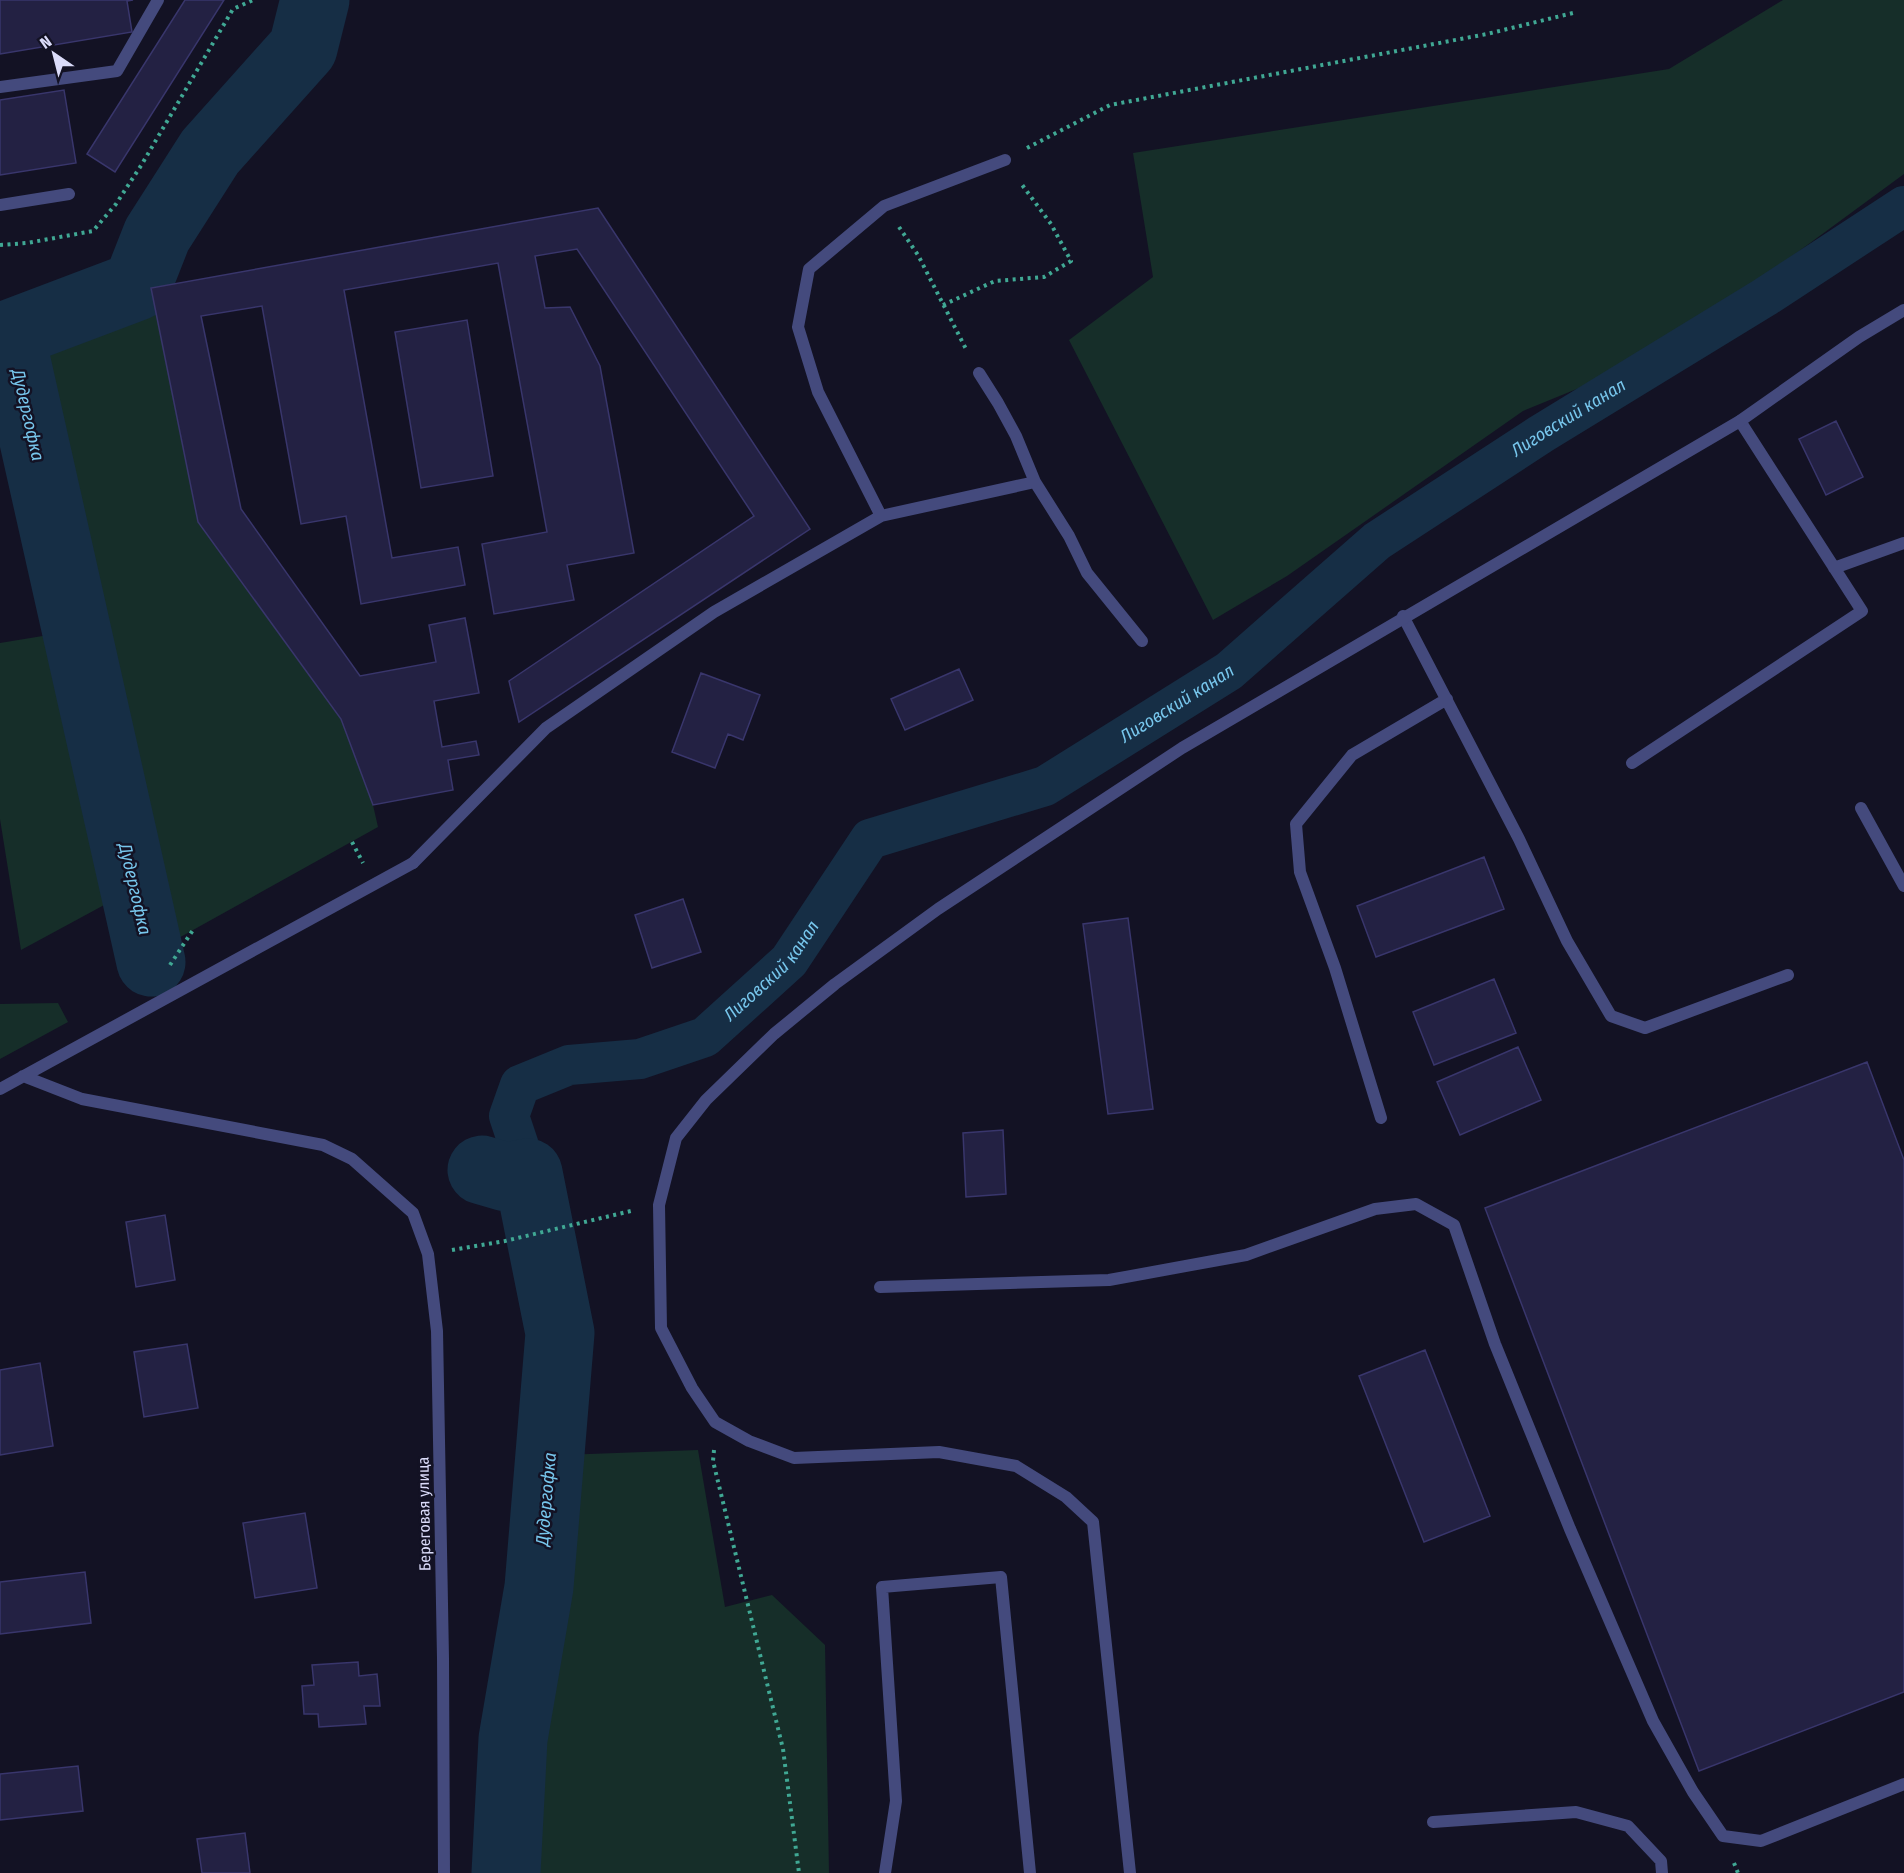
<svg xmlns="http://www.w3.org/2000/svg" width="1904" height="1873" font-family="'Fira Sans Condensed',sans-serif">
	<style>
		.green { fill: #162e29 }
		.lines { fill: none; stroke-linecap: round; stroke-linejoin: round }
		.canal { stroke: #162e45; stroke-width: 40 }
		.river { stroke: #162e45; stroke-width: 69 }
		.building { fill: #232143; stroke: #39366c; stroke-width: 1.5 }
		.path { stroke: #40a894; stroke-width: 4; stroke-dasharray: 3 4.5; stroke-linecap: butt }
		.service { stroke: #444a7d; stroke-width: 12 }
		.minor { stroke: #444a7d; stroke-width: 12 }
		.labels { text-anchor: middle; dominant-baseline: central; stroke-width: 5; stroke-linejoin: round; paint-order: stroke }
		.street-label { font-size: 16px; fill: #dbdcfa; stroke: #131224 }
		.water-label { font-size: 18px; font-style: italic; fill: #77c6ec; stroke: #131224 }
	</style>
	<rect width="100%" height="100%" fill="#131224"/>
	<path class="green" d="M1783,0H1904V174L1742,293L1584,386L1523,411L1287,576L1213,620L1069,340L1153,277L1133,153L1669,69Z
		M151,288L198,522L341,719L373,805L378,827L166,945L27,337Z
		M73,631L130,891L21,950L0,819V643Z
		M58,1003L68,1022L0,1059V1004Z
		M698,1450L725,1607L772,1595L825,1645L829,1873H530C498,1806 534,1723 545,1655C556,1589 557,1521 562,1455Z"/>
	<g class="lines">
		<path class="canal" id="s1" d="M528,1173L509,1116L520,1085L569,1065L640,1059L705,1037L789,961L870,839L1045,786L1229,671L1377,541L1541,434L1765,297L1904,206"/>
		<path class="river" d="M151,962L10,334L137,286L157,235L210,152L303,48L315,0
			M482,1170L506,1177L528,1173L560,1333L539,1587L513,1739L506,1873"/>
	</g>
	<path class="building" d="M0,0H133L127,1L132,32L0,54Z
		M185,0H224L115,172L87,154Z
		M64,90L76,163L0,175V100Z
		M598,208L810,529L519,722L509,681L754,516L577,249L535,256L545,308L570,307L600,366L634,553L567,565L574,600L494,614L482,544L547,532L498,263L344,290L392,558L458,547L465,585L361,604L346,516L301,524L262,306L201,316L241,509L360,676L436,662L429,625L465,618L479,693L434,701L442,747L476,741L479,755L448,760L453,790L373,805L341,719L198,522L151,288Z
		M467,320L493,476L421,488L395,332Z
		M1836,421L1863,477L1826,495L1799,439Z
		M959,669L973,700L905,730L891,699Z
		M701,673L760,695L743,740L728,734L715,768L672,752Z
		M1484,857L1504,909L1376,957L1357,906Z
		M683,899L701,952L652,968L635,915Z
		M1128,918L1153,1109L1108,1114L1083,924Z
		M1494,979L1516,1033L1434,1065L1413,1012Z
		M1518,1047L1541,1100L1460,1135L1437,1082Z
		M1867,1062L1904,1160V1692L1699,1771L1485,1208Z
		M1003,1130L1006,1194L966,1197L963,1133Z
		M165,1215L175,1280L136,1287L126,1222Z
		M187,1344L198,1408L144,1417L134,1352Z
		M1425,1350L1490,1516L1424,1542L1359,1376Z
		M40,1363L53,1446L0,1455V1370Z
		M305,1513L317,1588L255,1598L243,1523Z
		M85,1572L91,1623L0,1634V1582Z
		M358,1662L359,1676L377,1674L380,1706H364L366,1724L319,1727L318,1714H304L302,1686L314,1685L312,1665Z
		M78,1766L83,1811L0,1820V1774Z
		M245,1833L250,1873H202L197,1839Z"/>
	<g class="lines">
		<path class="path" d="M1027,148L1110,105L1487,34L1577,12
			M899,227L918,255L967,351
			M0,245L27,243L93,231L116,204L142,164L233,9L253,0
			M943,305L995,281L1044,277L1071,261L1051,224L1020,182
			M352,842L363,863
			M170,965L193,930
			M452,1250L505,1241L635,1210
			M714,1450L713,1461L783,1749L799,1873
			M1734,1863L1738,1873"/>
		<path class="service" d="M0,87L117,71L158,0
			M0,205L69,194
			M979,373L998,403L1016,436L1035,482L1069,536L1087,573L1142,641
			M881,516L1035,482
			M1834,568L1904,543
			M1403,616L1519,839L1567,941L1611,1016L1645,1028L1788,975
			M1632,763L1862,611L1740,421
			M1861,808L1904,886
			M413,863L546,728L714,612L881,516L818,392L798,327L809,269L884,206L1005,160
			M1381,1118L1335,968L1300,872L1296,824L1352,755L1447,699
			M880,1287L1109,1280L1246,1255L1375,1209L1416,1204L1454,1225L1495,1344L1570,1529L1653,1721L1693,1792L1723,1836L1761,1841L1904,1784
			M1433,1822L1576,1812L1628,1826L1661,1861L1662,1873
			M885,1873L896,1801L882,1587L1001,1577L1030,1873"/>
		<path class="minor" d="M23,1076L82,1099L323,1145L352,1159L413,1213L428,1254L437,1331L443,1658L444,1873
			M0,1089L413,863
			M1130,1873L1093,1522L1066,1497L1016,1466L939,1452L794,1458L749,1441L715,1422L692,1388L661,1328L659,1205L676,1138L706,1100L774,1034L835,984L938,909L1182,748L1740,421L1859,337L1904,310"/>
	</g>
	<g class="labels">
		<g class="street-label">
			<text transform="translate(424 1514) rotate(-91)">Береговая улица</text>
		</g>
		<g class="water-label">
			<text transform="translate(28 415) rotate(77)">Дудергофка</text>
			<text stroke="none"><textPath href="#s1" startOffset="1370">Лиговский канал</textPath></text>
			<text stroke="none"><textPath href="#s1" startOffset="884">Лиговский канал</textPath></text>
			<text transform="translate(135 889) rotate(77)">Дудергофка</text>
			<text stroke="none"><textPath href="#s1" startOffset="380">Лиговский канал</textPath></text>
			<text transform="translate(546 1499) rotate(-85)">Дудергофка</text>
		</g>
	</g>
	<g transform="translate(54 54) rotate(325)" stroke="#131224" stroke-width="4.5" paint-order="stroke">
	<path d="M0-4.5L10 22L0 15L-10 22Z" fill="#dbdcfa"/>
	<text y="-9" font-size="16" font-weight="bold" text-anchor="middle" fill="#dbdcfa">N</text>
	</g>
</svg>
